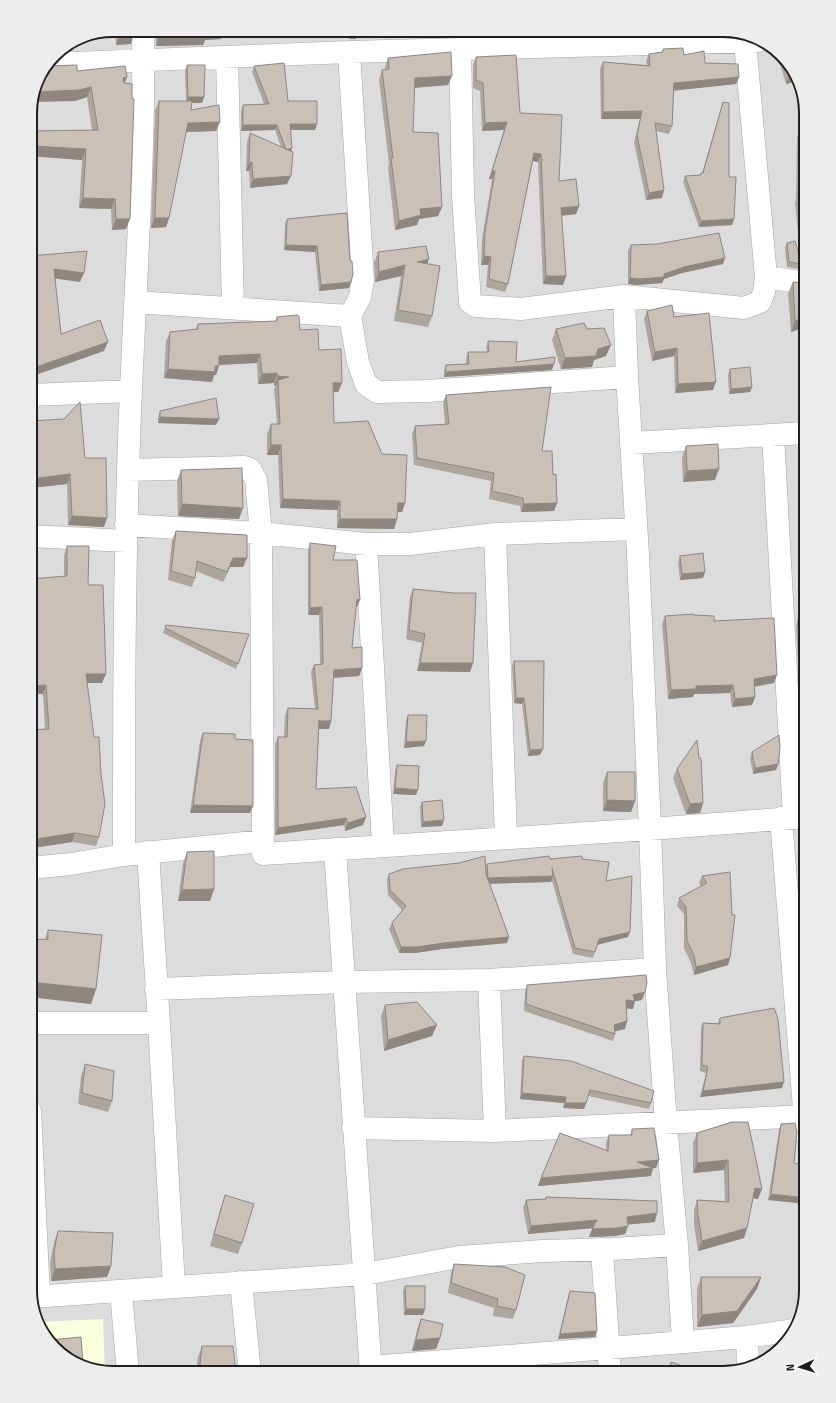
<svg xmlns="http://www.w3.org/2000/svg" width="836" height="1403" font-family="'Fira Sans',sans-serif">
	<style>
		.residential { fill: #dddcdc }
		.education { fill: #faffde }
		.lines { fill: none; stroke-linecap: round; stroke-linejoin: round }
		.minor-casing { stroke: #a6a6a6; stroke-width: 23 }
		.minor { stroke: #fff; stroke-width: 22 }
		.wall { fill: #ada69d }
		.shaded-wall { fill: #8d8780 }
		.building { fill: #c9c1b7; stroke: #8d8780 }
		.rim { fill: none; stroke: #1f1f1f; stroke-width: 2 }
	</style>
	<rect width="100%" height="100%" fill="#f1eee4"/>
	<path class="residential" d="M113,30H728L769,44L798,77L806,113V1290L792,1336L759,1365L723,1373H108L67,1359L38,1326L30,1290V108L36,81L55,54L82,36Z"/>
	<path class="education" d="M103,1319L105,1372L67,1359L38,1326L37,1322Z"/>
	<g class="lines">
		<defs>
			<path id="minor" d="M460,49L463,195L470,302L476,306L521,309L624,296L744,308L760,302L764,292L766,277L745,42
				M227,57L233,308
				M48,64L349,52L758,41
				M766,277L806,283
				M624,296L627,377L638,554L650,829L655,969L666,1123L677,1245L683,1341
				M135,302L350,316L360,297L363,280L349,52
				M350,316L358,362L366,384L377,392L427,391L627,377
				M30,395L131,391
				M773,435L794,817
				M631,443L806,433
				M128,470L244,467L250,469L256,480L261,533L263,854L650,829L806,817
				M126,525L261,533L366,544H410L495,534L636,529
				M495,534L506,837
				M30,536L126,541
				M366,544L383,845
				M781,818L806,1134
				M335,849L371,1373
				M148,852L159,1023L174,1287
				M124,855C124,700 124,545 131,391C136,270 145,150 143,30
				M30,868L71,864L124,855L263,841
				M489,980L495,1131
				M156,989L344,982L489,980L655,969
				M30,1023H159
				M30,1111L39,1297
				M353,1128L495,1131L806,1116
				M602,1249L610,1373
				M241,1282L250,1373
				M121,1291L128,1373
				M32,1297L365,1274L459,1257L543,1251L613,1249L677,1245
				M747,1337L748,1367
				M370,1367L747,1337L794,1330"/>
		</defs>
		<use href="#minor" class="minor-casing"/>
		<use href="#minor" class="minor"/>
	</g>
	<path class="wall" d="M115,30H133V36L131,44L116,45Z
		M156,30H224L221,39L205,40L203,45L156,46Z
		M348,30H359L356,39H349Z
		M398,30H424L399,38Z
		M663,49L684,55L705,63L739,77L736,84L674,90L672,126L669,134L656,131L662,198L646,200L634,142L640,119H601L600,69L603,62L647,65L646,61L649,54L662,52Z
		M779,55L798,77V81L786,84L778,57Z
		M476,57L520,113L559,181L579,206L576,214L561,216L566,276L563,285L543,284L538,162L533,161L508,284L505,292L486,287L488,265H481L482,239L492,179H489L504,130L482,131L480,91L473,88V65Z
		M388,58L448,85L414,88L413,132L442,207L438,216L419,219L417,225L395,230L388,168L389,163L379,80L382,70H385V67Z
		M187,65L204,97L202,103H192L191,110L220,122L216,131L186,132L169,218L166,227L151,228L155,110L159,101H186L185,71Z
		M49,66L77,71L125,83L126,229L112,230L111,209L79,208L82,160L30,156V137L32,131L92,130L87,97L75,101L45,75Z
		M254,66L315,130H290L292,148L291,152L287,184L250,188L249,171H246L247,142L250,133L281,147L275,130L241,131V111L243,105L264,104L252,72Z
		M723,102L729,177L734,219L732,225L699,227L683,182L685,176L700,175L701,173H702Z
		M800,128L806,231L798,232L795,203L796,199L797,138Z
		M287,219L350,261L349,288L319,291L315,252L284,250L285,224Z
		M787,243L802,264L800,269L787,267L785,248Z
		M631,245L723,264L682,273L664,279L662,283L638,285L628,284V251Z
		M378,252L427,264L432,316L428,327L394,321L401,276L375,282L374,263Z
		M793,282L806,327L791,332L788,293Z
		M647,311L713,390L675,393L674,356L652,361L644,319Z
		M277,317L300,330L319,350L342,383L338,392H334V423L382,454L405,503L402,512H397V519L394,529L337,528V510L280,508L278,455H267V434L271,424H277L274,389L276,386H274V383L258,384L257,363L219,365L216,375H214L212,382L164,378L166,341L170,332L196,329L198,324L275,321Z
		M556,329H587L606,356L594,360L592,367L561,369L552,340Z
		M488,341L516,362L552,370L444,377V370L446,365L466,364V358L468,352H487L486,347Z
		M730,369L752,387L750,392L729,394L728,375Z
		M446,395L542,451L553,475L557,503L554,511L521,512L520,506L489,499L491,481L414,465L412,434L415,426L445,424L443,402Z
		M160,411L216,425L158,423V417Z
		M30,421L85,458L104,527L68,525L67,484L30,488Z
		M686,446L715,480L683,482L682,457Z
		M181,470L239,519L178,516L177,481Z
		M176,531L247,558L243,567H230L223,582L196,571L195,578L192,587L168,580L172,540Z
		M310,543L333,560L357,607H356L352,648L362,668L359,676L333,678L331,721L329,729H319L316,789L366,817L363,825L345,831L344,825L275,835V744L278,737H284L285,715L288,708L315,709L311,672L314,665L320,664L319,615H308V550Z
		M67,546L88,585L102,683H87L99,837L96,846L72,842L33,848L30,807V730L45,729L43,694L34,652L30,579L64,576V555Z
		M680,556L705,572L703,578L680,580L678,562Z
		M413,589L473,663L470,672L417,671L422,643L406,639L410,597Z
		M802,603H806V690H805L804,678L799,679L796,625L798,619H801L800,609Z
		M693,615L714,621L774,683L754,687L755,697L752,705L732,707L730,693L694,694L693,697L668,699L662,624L665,616Z
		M166,625L249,634L236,669L163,633Z
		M514,661L540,755L528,756L522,704L514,703L512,666Z
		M408,715L424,746L404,748L406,721Z
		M203,733L235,739L253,806L250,813H190L200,741Z
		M752,752L778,764L776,770L753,774L750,758Z
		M699,758L703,803L700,813L686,814L673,778L677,769Z
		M397,765L416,795L393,794L395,771Z
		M607,772L635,801L631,812L603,811V783Z
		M422,802L442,826L421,827L420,807Z
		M187,852L214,889L210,901H178L183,863Z
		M550,859H582L606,881L628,937L597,944L593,958L573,954L552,881L551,882L489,883L507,943L442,949L415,953H399L389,929L392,923L402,910L388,895L387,880L389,874L485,868L487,864Z
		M730,872V958L728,965L694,975L691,963L684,948V914L677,906L679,898L701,886L699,883L702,876Z
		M48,930L96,989L91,1004L30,997V940L45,939Z
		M527,985L642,1000L635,1001L633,1009L626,1008L627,1021L625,1029L615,1031V1034L613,1041L524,1011L525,992Z
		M385,1005L432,1036L384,1051L381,1016Z
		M720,1018L782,1088L700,1097L706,1073L700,1071L701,1028L703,1023H718Z
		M524,1056L651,1103L649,1109L588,1096L584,1109L563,1108L564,1103L520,1099L522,1061Z
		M85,1064L112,1101L108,1112L78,1104L81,1076Z
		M732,1122L758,1199L753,1198L747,1228L744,1238L698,1251L694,1225V1210L697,1200L725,1201L724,1170L693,1173V1143L697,1133Z
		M781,1124L797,1132L768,1200L779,1130Z
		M632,1129L656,1168H653L651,1176L538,1186L541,1178L606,1151V1142L609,1135H630Z
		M225,1195L242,1243L238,1254L210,1246L221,1207Z
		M546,1197L655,1222L628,1224V1226L625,1234L615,1236L589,1237L593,1228L528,1234L523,1208L526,1200L545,1199Z
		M58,1231L111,1266L107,1277L51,1281L50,1263L54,1242Z
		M454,1264L516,1310L513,1319L493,1316L494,1308L448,1293L451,1273Z
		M701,1277H761L757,1289L733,1323L697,1327V1289Z
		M405,1286L425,1309L423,1315H404L403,1291Z
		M570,1291L595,1337L558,1339L568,1297Z
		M421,1319L440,1338L436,1349L412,1351L417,1330Z
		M202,1346L236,1373H196L198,1357Z"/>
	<path class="shaded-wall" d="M402,30H424L399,38Z
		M658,30H678L658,31Z
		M224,31L221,39L205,40L203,45L156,46L158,38L206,32Z
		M352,31H359L356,39H349Z
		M104,32L77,39L82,36Z
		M133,36L131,44L116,45L119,37Z
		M72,43H75L72,51H59Z
		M794,72L798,77V81L786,84L790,73Z
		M452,76L448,85L411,88L415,78Z
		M127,77L123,87V78Z
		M739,77L736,84L671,91L674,83Z
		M91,87L87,97L75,101L32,102L34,92Z
		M188,97H204L202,103H186Z
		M642,111L640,119H601L603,112Z
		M220,122L216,131L185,132L188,123Z
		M507,122L504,130L482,131L485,123Z
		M290,124H317L315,130H288Z
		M243,125H277L275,130L241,131Z
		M32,146L86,149L82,160L30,156V151Z
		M292,148L290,154L286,150Z
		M534,153L541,154L538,162L531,161Z
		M252,162L249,171H246L249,163Z
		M492,171H495L492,179H489Z
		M291,176L287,184L250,188L253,179Z
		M664,190L662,198L646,200L649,193Z
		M83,198L115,199L111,209L79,208Z
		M579,206L576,214L558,216L561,208Z
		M442,207L438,216L419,219L417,225L395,230L399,221L420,209Z
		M155,218H169L166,227L151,228Z
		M116,219H130L126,229L112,230Z
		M734,219L732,225L699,227L701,221Z
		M801,222H806V231L798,232Z
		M286,245L317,246L315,252L284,250Z
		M484,256L491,257L488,265H481Z
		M725,258L723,264L682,273L664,279L662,283L638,285L628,284L630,278L664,274L684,267Z
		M429,259L425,269L417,262Z
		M405,265L401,276L375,282L379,272Z
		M54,269L84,273L80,282L51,278Z
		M546,276H566L563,285L543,284Z
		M351,282L349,288L319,291L321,285Z
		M806,317V327L791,332L795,321Z
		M108,342L104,351L30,377V369Z
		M611,345L606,356L594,360L592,367L561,369L565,358L598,349Z
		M677,348L674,356L652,361L655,352Z
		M260,354L257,363L216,365L219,356Z
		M554,364L552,370L444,377L446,372Z
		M215,366H219L216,375H214L212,382L164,378L168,369Z
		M277,373L274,383L258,384L262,374Z
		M278,376L289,377L278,380L276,386H274Z
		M716,382L713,390L675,393L678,384Z
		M333,383H342L338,392H330Z
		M752,387L750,392L729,394L731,389Z
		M160,417L219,419L216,425L158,423Z
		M271,445H281L278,455H267Z
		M719,469L715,480L683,482L687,471Z
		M70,474L67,484L30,488V479Z
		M283,499L340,501L337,510L280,508Z
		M398,503H405L402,512H394Z
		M557,503L554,511L521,512L524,504Z
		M182,504L243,508L239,519L178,516Z
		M72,516L107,518L104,527L68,525Z
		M340,519H397L394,529L337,528Z
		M233,558H247L243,567H230L223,582Z
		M705,572L703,578L680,580L682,574Z
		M357,599L360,600L357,607H354Z
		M322,607L319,615H308L310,608Z
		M36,611L32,620H30V612Z
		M420,663H473L470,672L417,671Z
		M362,668L359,676L331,678L334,670Z
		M806,672L804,678L799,679L801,673Z
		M86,674H106L102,683H82Z
		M777,675L774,683L751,687L754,679Z
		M46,685L43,694H30V686Z
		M733,685L730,693L694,694L693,697L668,699L671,690L696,686Z
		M755,697L752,705L732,707L735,699Z
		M516,698H524L522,704L514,703Z
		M319,721H331L329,729H317Z
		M426,741L424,746L404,748L406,742Z
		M543,749L540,755L528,756L530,750Z
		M778,764L776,770L753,774L755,768Z
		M30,784H32L30,790Z
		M395,788L418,790L416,795L393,794Z
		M607,800L635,801L631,812L603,811Z
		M703,803L700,813L686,814L690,804Z
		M193,805L253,806L250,813H190Z
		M366,817L363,825L345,831L348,823Z
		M346,818L344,825L275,835L278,828Z
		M444,820L442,826L421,827L423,822Z
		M75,833L72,842L33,848L36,839Z
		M553,876L551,882L486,884L488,878Z
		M214,889L210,901H178L182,890Z
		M630,932L628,937L597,945L599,939Z
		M509,937L507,943L442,949L415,953H399L401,947L444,943Z
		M730,958L728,965L694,975L696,967Z
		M30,982L96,989L91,1004L30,997Z
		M645,992L642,1000L635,1001L633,1009L623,1008L626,1000L633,995Z
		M627,1021L625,1029L612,1032L614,1025Z
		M437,1025L432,1036L384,1051L388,1040Z
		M784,1082L782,1088L700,1097L703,1091Z
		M522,1093L566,1097L564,1103L520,1099Z
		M565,1103H586L584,1109L563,1108Z
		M659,1160L656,1168L643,1169L653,1168L651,1176L538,1186L541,1178L637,1162Z
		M728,1160L724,1170L693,1173L697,1163Z
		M755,1188L762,1189L758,1199L751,1198Z
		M771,1194L806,1198V1204L768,1200Z
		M657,1213L655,1222L624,1225L627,1217Z
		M597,1220L594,1228L528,1234L531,1226Z
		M628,1226L625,1234L615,1236L589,1237L592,1229Z
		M747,1228L744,1238L698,1251L702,1241Z
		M111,1266L107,1277L51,1281L55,1269Z
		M761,1277L757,1289L733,1323L697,1327L702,1315Z
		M406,1309H425L423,1315H404Z
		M597,1331L595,1337L558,1339L560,1334Z
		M440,1338L436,1349L412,1351L416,1340Z"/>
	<path class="building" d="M118,30H133V36L119,37Z
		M158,30H224V31L206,32V37L158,38Z
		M352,30H359V31H352Z
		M683,48L684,55L704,51L705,63L738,64L739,77L674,83L672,126L655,123L664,190L649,193L637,135L642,111L603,112V62L650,66L649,54L663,52V49Z
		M451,52L452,76L415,78L413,132L438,133L442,207L420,209L421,215L399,221L391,158H393L382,70L389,69L388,58Z
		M516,55L520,113L562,115L559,181L576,179L579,206L561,208L566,276H546L541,154L534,153L508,284L489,279L491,257L484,256L485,231L495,171H492L507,122L485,123L483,83L476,80V57Z
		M284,63L288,101H317V124H290L292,148L286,150L277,125H243V105L269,104L254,66Z
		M77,65V71L125,66L127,77L123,78L124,83L132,84V99H134L130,219H116L115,199L83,198L86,149L32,146V131L98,130L91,87L79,90L34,92L36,81L40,75L49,74V66Z
		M187,65H205L204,97H188Z
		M788,65L794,72L790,73Z
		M159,101H192L191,110L219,105L220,122L188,123L169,218H155Z
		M723,102L729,103V177H736L734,219L701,221L685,176L701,175V173H703Z
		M800,128H806V222H801L798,193H800Z
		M250,133L293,152L291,176L253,179L252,162L249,163Z
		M347,213L350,261H352L353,274L351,282L321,285L317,246L286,245L287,219Z
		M719,233L725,258L684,267L664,274V277L640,279L630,278L631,245L657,244Z
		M795,241L802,264L789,262L787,243Z
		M426,246L429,259L417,262L440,266L432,316L398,310L405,265L379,272L378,252Z
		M87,251L84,273L54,269L61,334L100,320L108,342L30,369V256Z
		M793,282L806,283V317L795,321Z
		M672,305L674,317L709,313L716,382L678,384L677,348L655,352L647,311Z
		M297,315L299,316L300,330L318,329L319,350L341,349L342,383H333L334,423L368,421L382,454L407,455L405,503H398L397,519H340V501L283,499L281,445H271V424H280L278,380L289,377L278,376L277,373L262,374L260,354L219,356V366H215V372L168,369L170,332L198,329V324L277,321V317Z
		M584,323L587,329L604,328L611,345L598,349L596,356L565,358L556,329Z
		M488,341L517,342L516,362L555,357L554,364L446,372V365L469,364L468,352H489Z
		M750,367L752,387L731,389L730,369Z
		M551,387L542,451H552L553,475L556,474L557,503L524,504L523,498L492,491L494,473L417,458L415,426L449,424L446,395Z
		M216,398L219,419L160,417V411Z
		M80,402L85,458H106L107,518L72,516L70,474L30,479V421L64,419Z
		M718,444L719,469L687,471L686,446Z
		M242,468L243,508L182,504L181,470Z
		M176,531L247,535V558H233L227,572L197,561L195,578L171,571Z
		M310,543L336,546L333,560H357L360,600L357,599L352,648L362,647V668L334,670L331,721H319V720L316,789L356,787L366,817L348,823L346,818L278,828V737H287L288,708L318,709L314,665L323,664L322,607L310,608Z
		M67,546H89L88,585H103L106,674H86L94,737H99L101,774L105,804L99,837L75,833L36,839L32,784H30V730L49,729L46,685L30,686V652H37L36,611L30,612V579L67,576Z
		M703,553L705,572L682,574L680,556Z
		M413,589L454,593H476L473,663H420L425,634L409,630Z
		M802,603H806V672L801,673L798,619H803Z
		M693,614V615L714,616V621L774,618L777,675L754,679L755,697L735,699L733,685L696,686V689L671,690L665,616Z
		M166,625L249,634L238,664L165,628Z
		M514,661H544L543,749L530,750L524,698H516Z
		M408,715H427L426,741L406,742Z
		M203,733L235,734V739L253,740V806L193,805Z
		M779,735L780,747L778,764L755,768L752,752Z
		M697,740L699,758H701L703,803L690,804L677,769Z
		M397,765L419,766L418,790L395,788Z
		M607,772H635V801L607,800Z
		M442,800L444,820L423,822L422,802Z
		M214,851V889L182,890L187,852Z
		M485,856L486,874L509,937L444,943L417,947H401L392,923L406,906L390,890L389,874L403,869L459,863Z
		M549,856L550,859L582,856V859L609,862L606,881L632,876L630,932L599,939L595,952L575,948L552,868L553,876L488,878L487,864Z
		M730,872L732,915H735L730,958L696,967L694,955L687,941L686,907L679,898L707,883L702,876Z
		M48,930L102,935L96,989L30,982V940L48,939Z
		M646,975L647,983L645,992L633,995L635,1001L626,1000L627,1021L614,1025L615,1034L526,1004L527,985Z
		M417,1002L437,1025L388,1040L385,1005Z
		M774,1008L778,1019L784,1082L703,1091L708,1067L702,1065L703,1023L720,1024V1018Z
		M524,1056L571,1061L654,1091L651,1103L590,1090L586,1103H565L566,1097L522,1093Z
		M85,1064L114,1071L112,1101L82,1093Z
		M732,1122H748L762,1189L755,1188L747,1228L702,1241L698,1215L697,1200L729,1202L728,1160L697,1163V1133Z
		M795,1123L797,1132L794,1163L806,1166V1198L771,1194L781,1124Z
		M654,1128L659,1160L637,1162L653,1168L541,1178L560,1133L608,1151L609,1135H632V1129Z
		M225,1195L254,1204L242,1243L214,1234Z
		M546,1197L657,1201V1213L627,1217L628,1226L618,1228L592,1229L597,1220L531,1226L526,1200L546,1199Z
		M58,1231L113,1233L111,1266L55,1269L54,1252Z
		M454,1264L505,1267L525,1275L516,1310L497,1306L498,1299L451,1283Z
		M701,1277H761L737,1311L702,1315Z
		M405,1286H425V1309H406Z
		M570,1291L595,1293L597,1331L560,1334Z
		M421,1319L443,1324L440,1338L416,1340Z
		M81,1337L83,1364L67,1359L50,1340Z
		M202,1346H233L236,1373H199Z
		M671,1362L702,1373H668Z
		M703,1371L711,1373H703Z"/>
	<path d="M0 0H836V1403H0ZM113 37H723A76 76 0 0 1 799 113V1290A76 76 0 0 1 723 1366H113A76 76 0 0 1 37 1290V113A76 76 0 0 1 113 37Z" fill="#ededed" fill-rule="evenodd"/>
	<path class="rim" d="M113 37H723A76 76 0 0 1 799 113V1290A76 76 0 0 1 723 1366H113A76 76 0 0 1 37 1290V113A76 76 0 0 1 113 37Z"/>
	<g transform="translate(800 1367) rotate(266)" stroke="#ffffff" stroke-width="3" paint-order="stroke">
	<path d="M0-3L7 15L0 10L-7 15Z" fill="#1f1f1f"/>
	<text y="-6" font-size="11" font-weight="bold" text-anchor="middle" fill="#1f1f1f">N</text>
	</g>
</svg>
